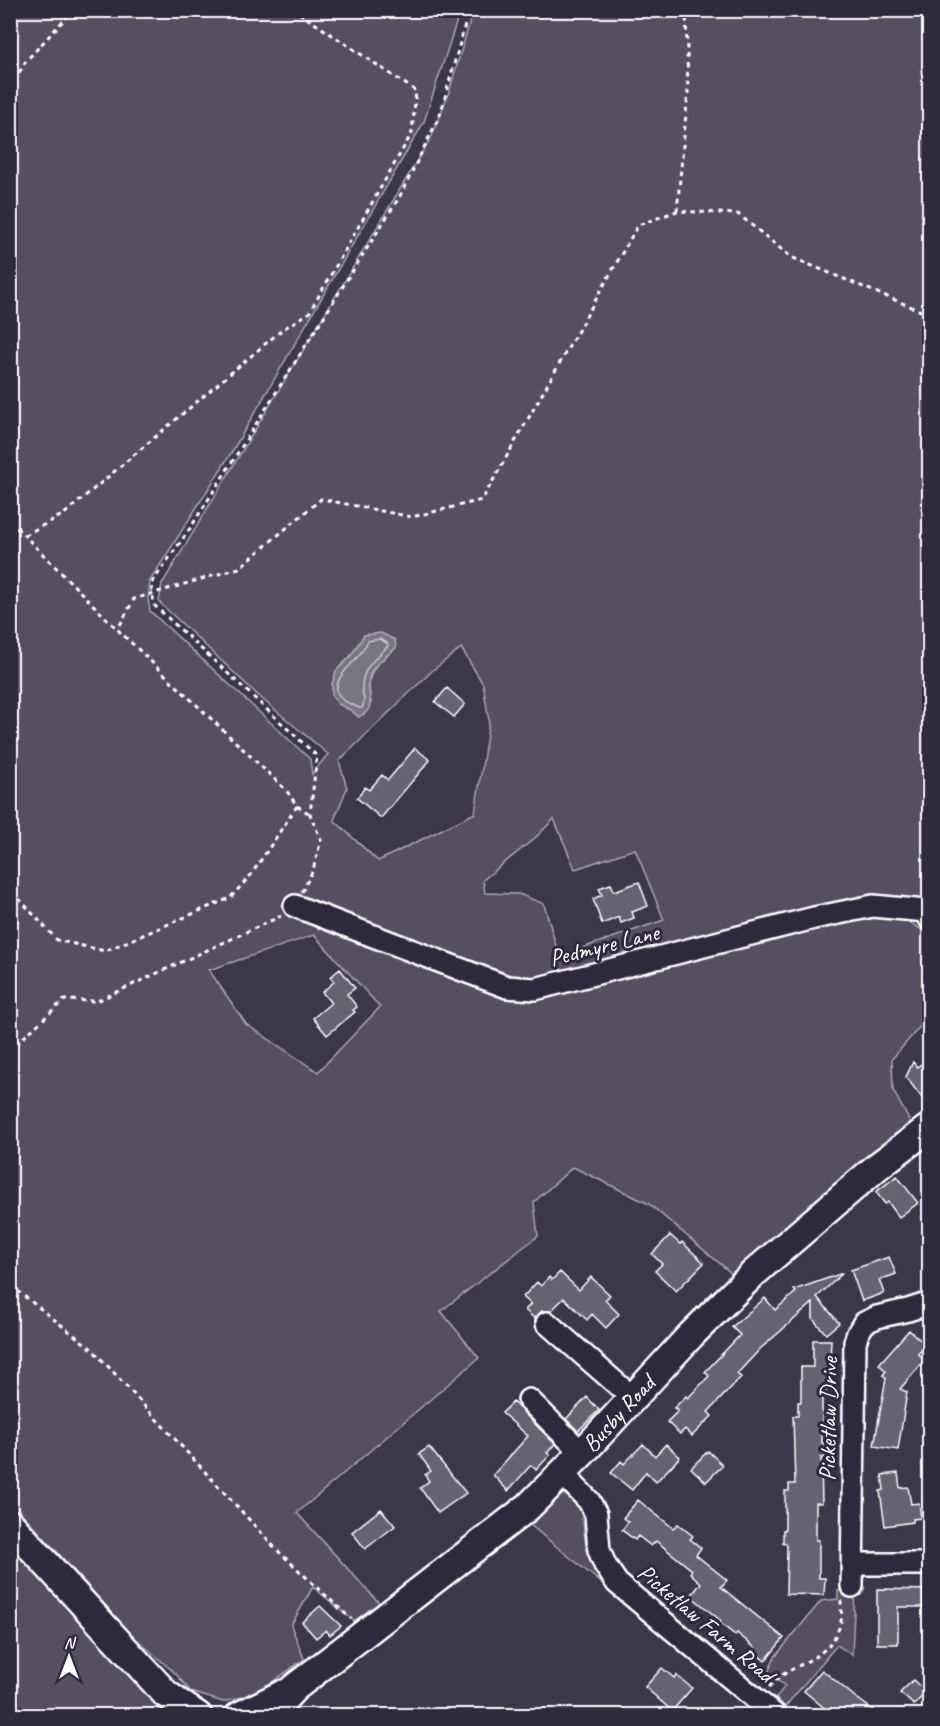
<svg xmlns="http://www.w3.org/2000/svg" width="940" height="1726" font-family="Caveat,sans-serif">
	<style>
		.green { fill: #555060; stroke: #aaa8b0; stroke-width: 1.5; fill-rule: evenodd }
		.water { fill: #797682; stroke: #afadb4; stroke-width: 1.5 }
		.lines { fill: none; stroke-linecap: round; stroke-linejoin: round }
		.shore { stroke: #c9c8cd; stroke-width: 1.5 }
		.building { fill: #666270; stroke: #fff; stroke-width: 1.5 }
		.minor-casing { stroke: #fff; stroke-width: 26 }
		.major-casing { stroke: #fff; stroke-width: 32 }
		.path { stroke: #fff; stroke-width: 3; stroke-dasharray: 4.5 4.5; stroke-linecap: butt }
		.minor { stroke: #2f2a3d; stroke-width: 21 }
		.major { stroke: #2f2a3d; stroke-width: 27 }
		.labels { text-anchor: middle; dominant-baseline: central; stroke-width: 6; stroke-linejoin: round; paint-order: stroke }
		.street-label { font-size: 24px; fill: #fff; stroke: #2f2a3d }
	</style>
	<rect width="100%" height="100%" fill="#3c3749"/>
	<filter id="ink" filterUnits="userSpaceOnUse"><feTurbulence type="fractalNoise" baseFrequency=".0167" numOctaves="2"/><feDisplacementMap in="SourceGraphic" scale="12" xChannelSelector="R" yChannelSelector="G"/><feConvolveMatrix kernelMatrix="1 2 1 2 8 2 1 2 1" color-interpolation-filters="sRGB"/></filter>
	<g filter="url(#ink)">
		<path class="green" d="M10,11H460L424,122L233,450L150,581L148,599L150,611L310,759L312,774L328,754L262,699L159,602L162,584L432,136L449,92L473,11H929L930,686L923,688L929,701L922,703L930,728L929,909L883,911L899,916L929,934V1016L892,1059L893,1090L910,1122L909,1125L765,1244L737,1278L649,1204L573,1167L534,1202L538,1236L441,1311L479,1358L297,1513L379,1603L354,1621L313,1587L291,1625L304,1659L257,1693L223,1702L191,1692L175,1673L133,1636L11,1501ZM364,635L396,648C373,667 365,672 371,703L359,717L352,711L336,671L350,657ZM461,648L483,684L489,721L475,813L378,861L334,820L347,788L339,761L432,671ZM554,819L575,869L635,849L664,920L559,956L544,904L519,894L485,893L483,880L535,838ZM314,935L380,1007L318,1072L246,1024L209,970Z
			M563,1494C587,1503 581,1523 586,1543C590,1561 600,1575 610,1590L530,1525L558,1496Z
			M10,1547L156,1704L162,1715H11Z
			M838,1591H855L852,1655L837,1645L785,1707L776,1698L785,1686L768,1673L774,1658L821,1601L838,1599Z"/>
		<path class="water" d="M381,633L395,640L396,648C387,655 374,664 370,675C364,692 380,707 359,717L352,711L338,704L332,695V684L336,671L350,657L364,635Z"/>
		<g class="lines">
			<path class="shore" d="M380,639L387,643L388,646C375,659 361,669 362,689C363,697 366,701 362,708H359C354,705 346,703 342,699C328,686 346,670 354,661C360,655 364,648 368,641Z"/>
		</g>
		<path class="building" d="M447,688L465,704L454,717L435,702Z
			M415,748L430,760L381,818L357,798L365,787L369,790L382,775L388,780Z
			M639,882L648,906L632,912L634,918L621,923L619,917L602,924L593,899L602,895L599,888L611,884L614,891Z
			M340,969L355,988L347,994L357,1007L353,1010L355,1012L327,1035L313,1018L331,1003L322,992L334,982L330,977Z
			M930,1058V1093L922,1098L906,1077L913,1062L917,1067Z
			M897,1176L918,1203L899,1217L888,1202L885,1204L876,1192Z
			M670,1235L680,1244L682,1242L704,1263L676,1291L655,1271L662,1264L652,1254Z
			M889,1257L896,1274L879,1280L884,1293L862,1301L851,1270Z
			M560,1272L579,1290L591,1277L610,1295L605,1300L619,1314L606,1328L592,1314L587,1320L564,1298L551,1311H542L535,1319L525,1310L531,1304L523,1297L537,1282L541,1286L549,1277L552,1280Z
			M843,1273L817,1297L839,1323L826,1334L813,1319V1303L760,1349L737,1374L741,1377L708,1412L712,1416L692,1436L685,1429L680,1434L667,1422L678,1411L674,1408L686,1396L688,1398L709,1376L705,1372L740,1335L732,1327L765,1298L775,1310L796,1292L794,1290Z
			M909,1330L926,1345L918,1354L925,1360L900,1389L907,1392L898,1450L874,1446L886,1378L883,1375L886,1371L879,1364Z
			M813,1340H831L829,1381H826V1396H822V1443H825V1458H821L822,1503H816V1540H819V1578H825L824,1595L786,1594L787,1547L786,1543H783V1530H785V1491H789V1484H795L793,1416H798V1402H801V1367H813Z
			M587,1397L599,1410L578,1431L566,1419Z
			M513,1402L555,1444L547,1453L550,1455L536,1470L531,1465L508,1491L493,1475L528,1436L502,1413Z
			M643,1444L655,1456L666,1444L680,1457L656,1482L646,1472L632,1490L611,1473L621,1461L624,1464Z
			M429,1447L466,1493L438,1513L420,1488L429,1481L425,1475L431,1471L419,1454Z
			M708,1451L723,1465L706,1482L691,1468Z
			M898,1473L900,1488L908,1487L911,1504L919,1503L921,1518L913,1519V1522L885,1526L880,1491L884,1490L882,1475Z
			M638,1500L673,1528L678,1524L693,1536L690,1539L701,1548L696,1555L727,1580L721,1587L784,1638L765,1661L753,1651L755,1648L737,1633L735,1635L720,1623L721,1621L691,1596L701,1583L690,1573L692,1570L656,1541L651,1546L638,1536L635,1540L622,1530L628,1522L623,1518Z
			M381,1509L395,1526L365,1549L352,1532Z
			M877,1589L930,1590V1607H898V1644H877Z
			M320,1606L341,1626L330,1635L326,1630L316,1638L302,1622Z
			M662,1668L674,1678L676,1675L692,1688L672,1711L645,1687Z
			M822,1670L854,1696L881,1716H834L804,1691Z
			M913,1680L926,1692L914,1705L900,1693Z"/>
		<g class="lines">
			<defs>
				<path id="minor" d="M295,906L507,987L535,989L814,918L873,906L926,911L930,919
					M547,1323L633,1398
					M529,1400L582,1453
					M562,1473L589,1501L596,1514L599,1550L605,1565L617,1583L776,1716
					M853,1564H930
					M852,1586L855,1342L858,1333L864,1323L877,1317L908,1310L930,1303"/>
				<g id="major">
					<path d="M10,1524L166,1694L198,1716"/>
					<path d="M239,1716L283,1694"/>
					<path id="s1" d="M268,1716L294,1688L528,1507L582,1453L691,1335L754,1273L878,1166L930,1127"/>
				</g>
			</defs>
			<use href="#minor" class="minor-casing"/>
			<use href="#major" class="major-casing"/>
			<path class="path" d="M10,88L26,61L73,10
				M677,211L688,92L686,10
				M10,521L120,632L286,790L297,806L251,875L230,898L105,951L57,940L10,889
				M25,535L64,514L283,329L309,313L412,133L416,91L295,10
				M120,625L134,599L239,568L321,499L412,517L482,500L638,225L677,211L738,214L791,257L926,313L930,311
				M928,689L930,694
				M297,806L310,814
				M302,892L313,870L321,840L310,814L317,756L154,605L151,584L191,527L400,196L440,115L469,10
				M10,1050L64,1000L97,1001L281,916
				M10,1285L92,1349L277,1550L351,1619
				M769,1687C790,1662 825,1664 839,1628C843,1620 841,1608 841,1600"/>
			<use href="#minor" class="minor"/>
			<use href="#major" class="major"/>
		</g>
	</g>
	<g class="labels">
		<g class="street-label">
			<text transform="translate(604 945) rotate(-14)">Pedmyre Lane</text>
			<text stroke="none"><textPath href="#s1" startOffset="464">Busby Road</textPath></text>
			<text transform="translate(828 1419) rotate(-89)">Picketlaw Drive</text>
			<text transform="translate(706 1623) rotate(40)">Picketlaw Farm Road</text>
		</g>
	</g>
	<rect width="940" height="1726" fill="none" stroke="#2f2a3d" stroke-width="36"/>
	<rect x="18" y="18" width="904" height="1690" fill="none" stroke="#fff" stroke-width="2" filter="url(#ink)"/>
	<g transform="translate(69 1657)" stroke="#2f2a3d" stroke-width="4.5" paint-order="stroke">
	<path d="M0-4.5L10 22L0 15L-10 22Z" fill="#ffffff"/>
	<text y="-9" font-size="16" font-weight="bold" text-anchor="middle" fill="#ffffff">N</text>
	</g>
</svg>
